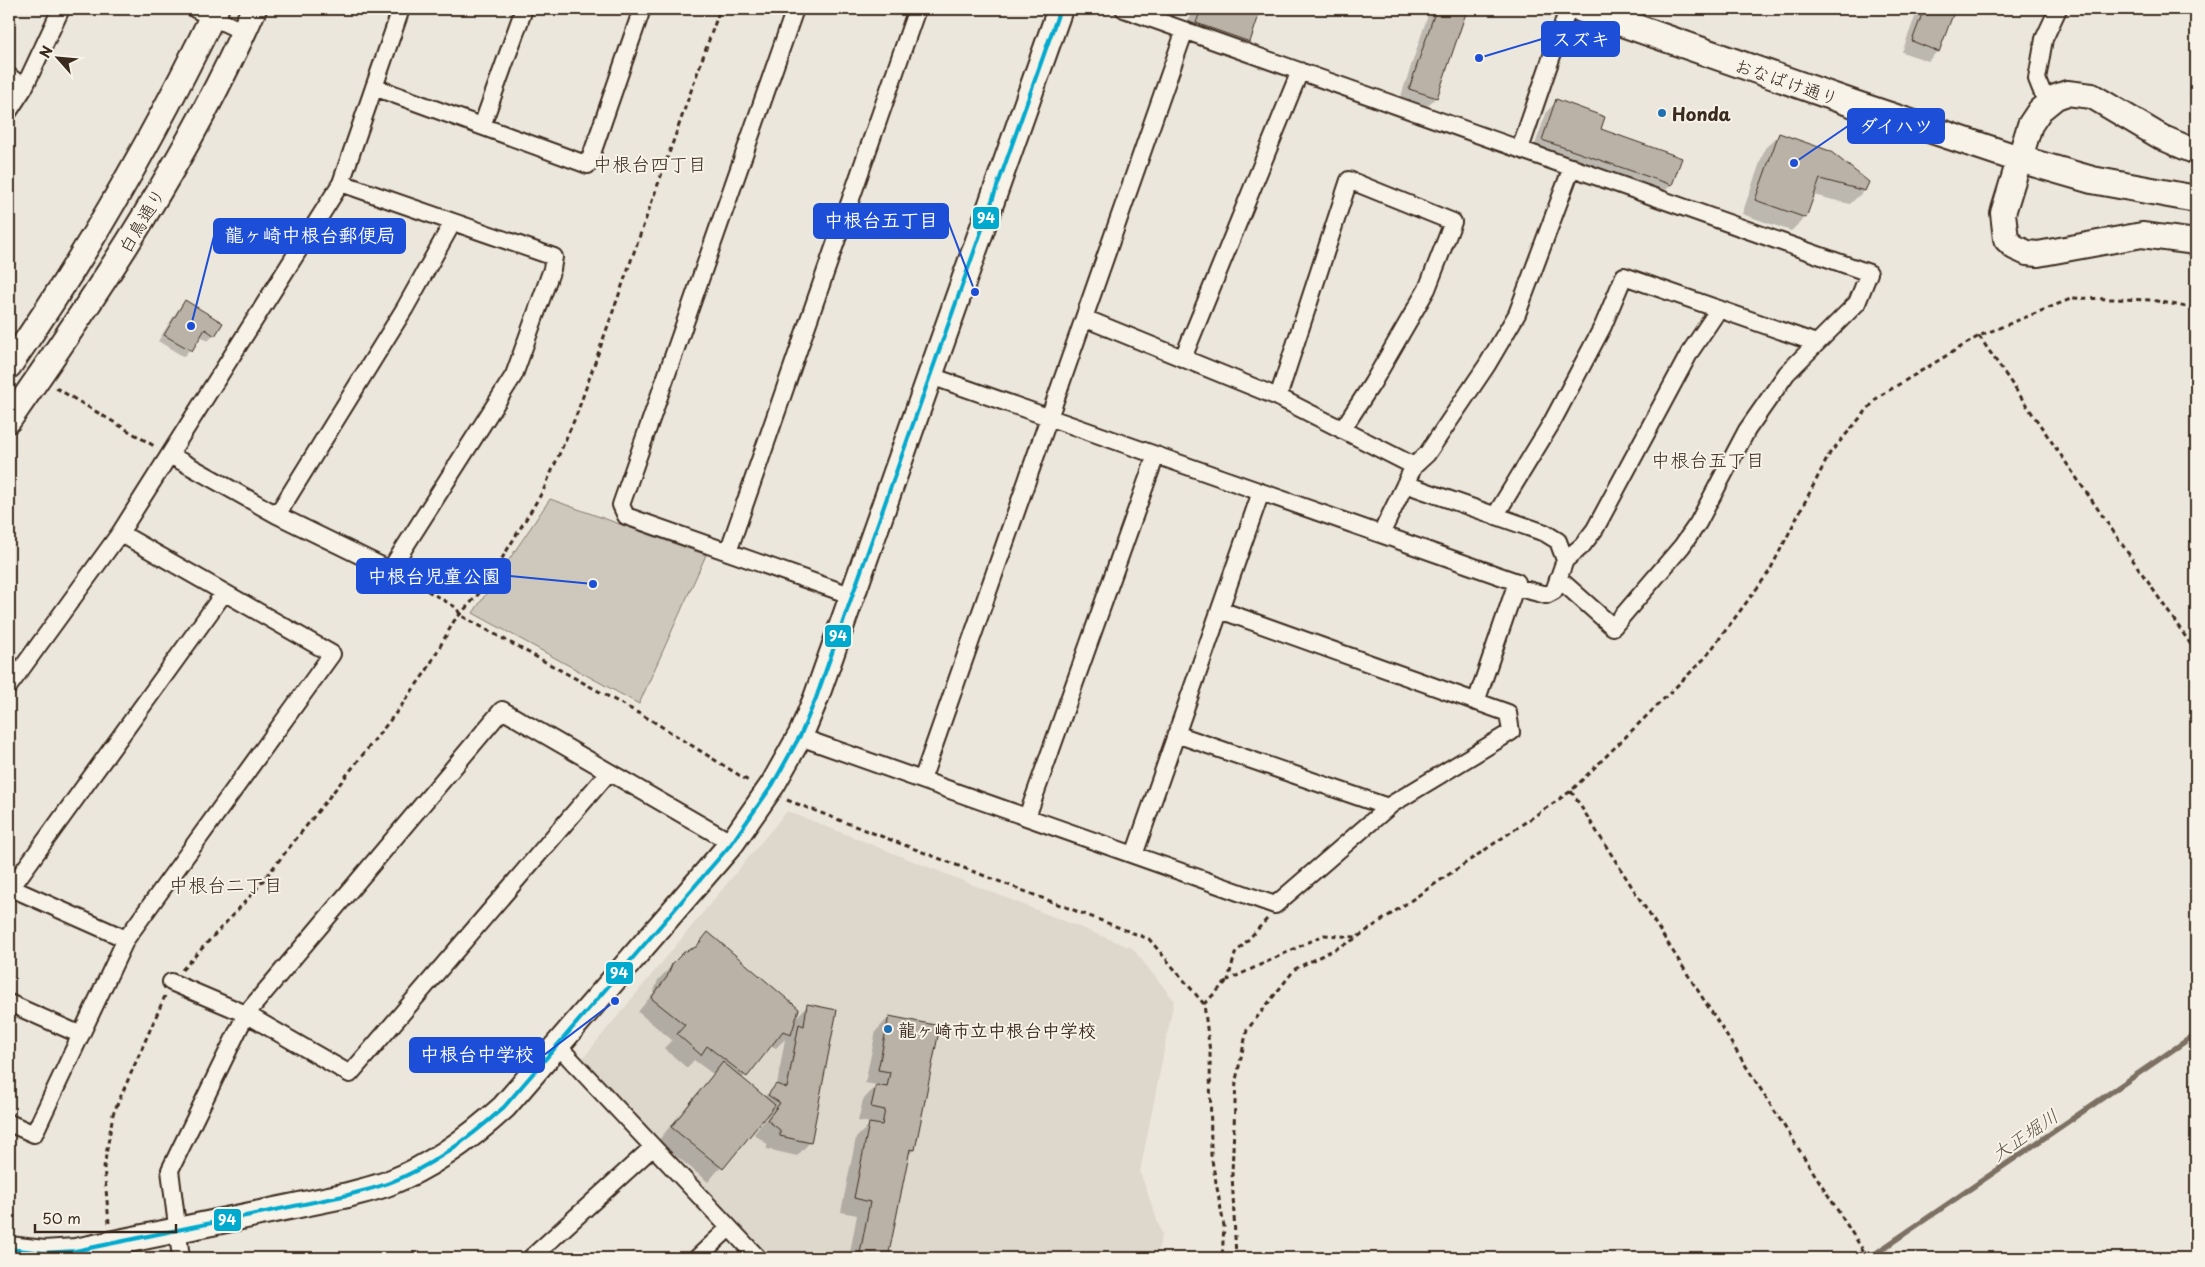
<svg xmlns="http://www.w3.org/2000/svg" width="2205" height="1267" font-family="'Playpen Sans','Klee One',sans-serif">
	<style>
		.built { fill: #ddd7cc }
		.green { fill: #cec8bc; stroke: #84796d }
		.shadow { fill: #0003; fill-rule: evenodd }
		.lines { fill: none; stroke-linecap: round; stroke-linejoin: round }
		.stream { stroke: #7c7064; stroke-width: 5.5 }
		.building { fill: #bab2a7; stroke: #3b2a1e }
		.street-casing { stroke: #3b2a1e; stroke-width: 20 }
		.secondary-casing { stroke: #3b2a1e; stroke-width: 28 }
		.primary-casing { stroke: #3b2a1e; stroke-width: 30 }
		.path { stroke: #3b2a1e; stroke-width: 3; stroke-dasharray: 5 4; stroke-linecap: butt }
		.street { stroke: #f7f3e8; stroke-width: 16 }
		.secondary { stroke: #f7f3e8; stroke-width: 24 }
		.primary { stroke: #f7f3e8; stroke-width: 26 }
		.bus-1-casing { stroke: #f7f3e8; stroke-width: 8 }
		.bus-1 { stroke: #00a9ce; stroke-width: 4 }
		.poi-dot { fill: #1f6fb2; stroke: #f7f3e8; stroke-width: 2 }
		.labels { text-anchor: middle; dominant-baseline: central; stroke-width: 4; stroke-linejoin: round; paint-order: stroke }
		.street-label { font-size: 18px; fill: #3b2a1e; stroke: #f7f3e8 }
		.poi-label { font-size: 18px; font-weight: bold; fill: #3b2a1e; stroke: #f7f3e8; text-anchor: start }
		.neighbourhood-label { font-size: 19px; fill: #3b2a1e; stroke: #f7f3e8 }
		.water-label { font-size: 19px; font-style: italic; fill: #615347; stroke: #f7f3e8 }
		.leader { fill: none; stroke: #1d4ed8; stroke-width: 2 }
		.callout-dot { fill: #1d4ed8; stroke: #f7f3e8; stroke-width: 2 }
		.callout { fill: #1d4ed8; stroke: #1d4ed8; stroke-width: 2 }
		.callout-label { font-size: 19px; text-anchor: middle; font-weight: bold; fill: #fff }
		.line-badge { stroke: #f7f3e8; stroke-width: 2 }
		.badge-label { font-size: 14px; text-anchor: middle; font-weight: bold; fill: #fff }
	</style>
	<rect width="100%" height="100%" fill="#ece7dc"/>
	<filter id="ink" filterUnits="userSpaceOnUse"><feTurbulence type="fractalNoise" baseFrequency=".02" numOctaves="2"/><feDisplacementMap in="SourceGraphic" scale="10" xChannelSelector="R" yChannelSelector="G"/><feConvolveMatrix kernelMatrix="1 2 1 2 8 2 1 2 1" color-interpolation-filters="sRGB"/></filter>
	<g filter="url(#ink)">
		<path class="built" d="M787,811L1132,948L1174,1000L1140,1172L1162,1234L1156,1258H764L583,1058Z"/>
		<path class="green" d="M550,499L706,555L639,704L473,613Z"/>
		<path class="shadow" d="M1193,9H1268L1263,13L1259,12L1249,41L1235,55L1183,37Z
			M1433,9H1459L1465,11L1436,97L1426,108L1400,99L1429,12Z
			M1918,9H1954L1938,51L1928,61L1902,52Z
			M1557,101L1599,130L1671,185L1661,195L1533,150L1547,111Z
			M1779,135L1864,191L1850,204L1813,195L1805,218L1791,231L1742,214L1765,148Z
			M185,302L214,335L208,341L199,336L184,357L158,341L179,308Z
			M708,934L795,1019L808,1005L810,1142L797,1156L767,1149V1144L754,1134L767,1117L765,1115L708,1182L658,1141L713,1074L694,1060L687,1068L664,1048L672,1040L638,1012L654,992L658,980L684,953L693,949ZM785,1039L777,1085L764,1097L742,1079L770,1045L776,1048Z
			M889,1017L914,1150L907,1156L887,1258H849L857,1215L841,1212L856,1138L871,1123L858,1121L863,1100L877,1085L865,1083L876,1031Z"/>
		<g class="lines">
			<path class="stream" d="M1869,1258L2196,1034"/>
		</g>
		<path class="building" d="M1201,9H1261L1250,42L1196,23Z
			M1436,9L1467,10L1437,98L1409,89Z
			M1924,9H1955L1939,52L1912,41Z
			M1556,99L1605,117L1601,129L1682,158L1672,185L1542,140Z
			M1779,133L1830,151L1869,182L1865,191L1820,179L1806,218L1755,200Z
			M185,300L223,323L215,336L205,329L192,351L164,335Z
			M708,932L799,1009L791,1035L783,1031L747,1077L707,1046L701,1055L677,1034L685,1025L651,998L667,977L672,964L684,952L696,947Z
			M807,1004L837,1010L811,1143L780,1136V1130L767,1120L780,1103L768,1095L776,1084L787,1088L799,1024L804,1026Z
			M889,1016L940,1026L915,1150L910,1149L888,1258H859L870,1202L854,1198L869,1123L882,1125L885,1110L871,1107L876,1085L887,1087L890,1072L878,1070Z
			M723,1062L775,1105L723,1169L671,1127Z"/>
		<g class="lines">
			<defs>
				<path id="street" d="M195,9L244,32
					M795,9L621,505L626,516L853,596
					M1124,9L1869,273L1857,303L1787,373L1768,400L1747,430L1698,523L1682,546L1613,627L1558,578
					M9,76L24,88L9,111
					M374,87L588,165L642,9
					M24,88L61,9
					M2047,104L2037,79L2044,39L2058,9
					M482,126L524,9
					M1520,149L1568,9
					M1084,318L1278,397L1414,466
					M1183,358L1300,71
					M931,376L1517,582L1476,702
					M1278,397L1349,180L1453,222L1427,289L1372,384L1342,430
					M170,455L277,515L390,570L514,375L552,269L554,257L341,183
					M1405,484L1545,533L1558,541L1565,560L1554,591L1546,595L1516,587
					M277,515L405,308L453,222
					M1495,516L1551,424L1603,326L1624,276L1816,343
					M1381,534L1414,466L1427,454L1487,365L1517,314L1572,167
					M728,552L917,9
					M1565,560L1582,546L1595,529L1690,352L1719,309
					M9,686L120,533L341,183L401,9
					M1176,734L1388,807
					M800,737L1275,905L1392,804L1511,732L1508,713L1220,610
					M922,780L1185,30
					M1027,817L1156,455
					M1134,855L1261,492
					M9,887L126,939
					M11,888L224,593
					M171,982L246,1014L350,1074L609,772
					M9,1003L81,1035
					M558,1046L758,1258
					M9,1123L34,1134L126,939L332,654L120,533
					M181,1258L170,1170L246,1014L502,710L732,843
					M531,1258L653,1147
					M697,1258L729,1228"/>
				<path id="secondary" d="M2196,152L2161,137L2092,96L2067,93L2056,97L2040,110L2030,125L2003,213L2006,239L2014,247L2027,253L2038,254L2142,235L2196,242
					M9,366C88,253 156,133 216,9
					M9,420C100,290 190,155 254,9
					M9,1249L44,1253L75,1251L348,1195C362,1191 376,1188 389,1183C433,1166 470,1138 504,1107L732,843L773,784L801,734L816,698L1060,9"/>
				<path id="primary" d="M1582,9L1857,105L2019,159L2092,180L2196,199"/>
			</defs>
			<use href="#street" class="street-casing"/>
			<use href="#secondary" class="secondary-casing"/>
			<use href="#primary" class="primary-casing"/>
			<path class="path" d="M1979,336L2196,652
				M56,388L156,447
				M404,577L457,608L460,615L651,720L750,782
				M1571,791L1868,1258
				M787,800L1149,939L1204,1004L1210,1052L1211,1155L1224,1226L1222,1258
				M1267,919L1235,954L1228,980L1324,935L1356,937
				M182,970L254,892L399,709L427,670L454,621L484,588L543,491L576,416L720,9
				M1204,1004L1228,980
				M109,1223L104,1167L113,1114L165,996
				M1236,1258L1232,1173L1236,1080L1247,1030L1295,969L1353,940L1571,791L1705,658L1769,572L1830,453L1878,397L1979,336L2073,298L2152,300L2196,309"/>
			<use href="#street" class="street"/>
			<use href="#secondary" class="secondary"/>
			<use href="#primary" class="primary"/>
			<defs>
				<path id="bus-1" d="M9,1249L44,1253L75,1251L348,1195C362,1191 376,1188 389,1183C433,1166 470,1138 504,1107L732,843L773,784L801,734L816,698L1060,9"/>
			</defs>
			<use href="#bus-1" class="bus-1-casing"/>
			<use href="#bus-1" class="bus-1"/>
		</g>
	</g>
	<g class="poi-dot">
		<circle cx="1662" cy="113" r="5"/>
		<circle cx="888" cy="1029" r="5"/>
	</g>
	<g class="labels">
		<g class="street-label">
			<text transform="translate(1787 81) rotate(19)">おなばけ通り</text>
			<text transform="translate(141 220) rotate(-59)">白鳥通り</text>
		</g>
		<g class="poi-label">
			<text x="1672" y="113">Honda</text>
			<text x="898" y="1029">龍ヶ崎市立中根台中学校</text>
		</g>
		<g class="neighbourhood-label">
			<text x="650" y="163">中根台四丁目</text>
			<text x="1708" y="459">中根台五丁目</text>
			<text x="226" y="884">中根台二丁目</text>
		</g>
		<g class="water-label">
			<text transform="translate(2024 1134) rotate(-34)">大正堀川</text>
		</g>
	</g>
	<path class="leader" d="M1479 58L1542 39M1794 163L1848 126M975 292L948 221M191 326L214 236M593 584L510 576M615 1001L544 1055"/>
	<g class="callout-dot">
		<circle cx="1479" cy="58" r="5"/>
		<circle cx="1794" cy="163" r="5"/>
		<circle cx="975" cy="292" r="5"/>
		<circle cx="191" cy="326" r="5"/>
		<circle cx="593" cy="584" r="5"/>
		<circle cx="615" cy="1001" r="5"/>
	</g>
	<g class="callout">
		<rect x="1542" y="22" width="77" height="34" rx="5"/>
		<rect x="1848" y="109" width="96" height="34" rx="5"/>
		<rect x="814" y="204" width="134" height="34" rx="5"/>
		<rect x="214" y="219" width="191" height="34" rx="5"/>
		<rect x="357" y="559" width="153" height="34" rx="5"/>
		<rect x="410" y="1038" width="134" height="34" rx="5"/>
	</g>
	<g class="callout-label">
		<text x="1581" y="46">スズキ</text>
		<text x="1896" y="133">ダイハツ</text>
		<text x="881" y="227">中根台五丁目</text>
		<text x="310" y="242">龍ヶ崎中根台郵便局</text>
		<text x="434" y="583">中根台児童公園</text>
		<text x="477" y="1061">中根台中学校</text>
	</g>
	<g class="line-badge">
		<rect x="972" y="206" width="28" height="24" rx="5" fill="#00a9ce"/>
		<rect x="824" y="624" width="28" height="24" rx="5" fill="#00a9ce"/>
		<rect x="605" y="961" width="29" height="24" rx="5" fill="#00a9ce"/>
		<rect x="213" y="1208" width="29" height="24" rx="5" fill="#00a9ce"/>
	</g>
	<g class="badge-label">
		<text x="986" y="223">94</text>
		<text x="838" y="641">94</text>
		<text x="619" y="978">94</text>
		<text x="227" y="1225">94</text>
	</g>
	<rect width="2205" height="1267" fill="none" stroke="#f7f3e8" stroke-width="30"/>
	<rect x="15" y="15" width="2175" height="1237" fill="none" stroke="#3b2a1e" stroke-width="2" filter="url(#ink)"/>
	<g transform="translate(58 58) rotate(297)" stroke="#f7f3e8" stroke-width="4" paint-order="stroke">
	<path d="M0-4L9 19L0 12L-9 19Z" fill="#3b2a1e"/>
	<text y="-8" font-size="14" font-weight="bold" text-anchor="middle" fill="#3b2a1e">N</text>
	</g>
	<path d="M35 1224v8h141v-8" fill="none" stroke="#3b2a1e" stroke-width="2.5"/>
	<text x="42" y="1224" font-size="15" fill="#3b2a1e" stroke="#f7f3e8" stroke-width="4" paint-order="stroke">50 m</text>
</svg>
